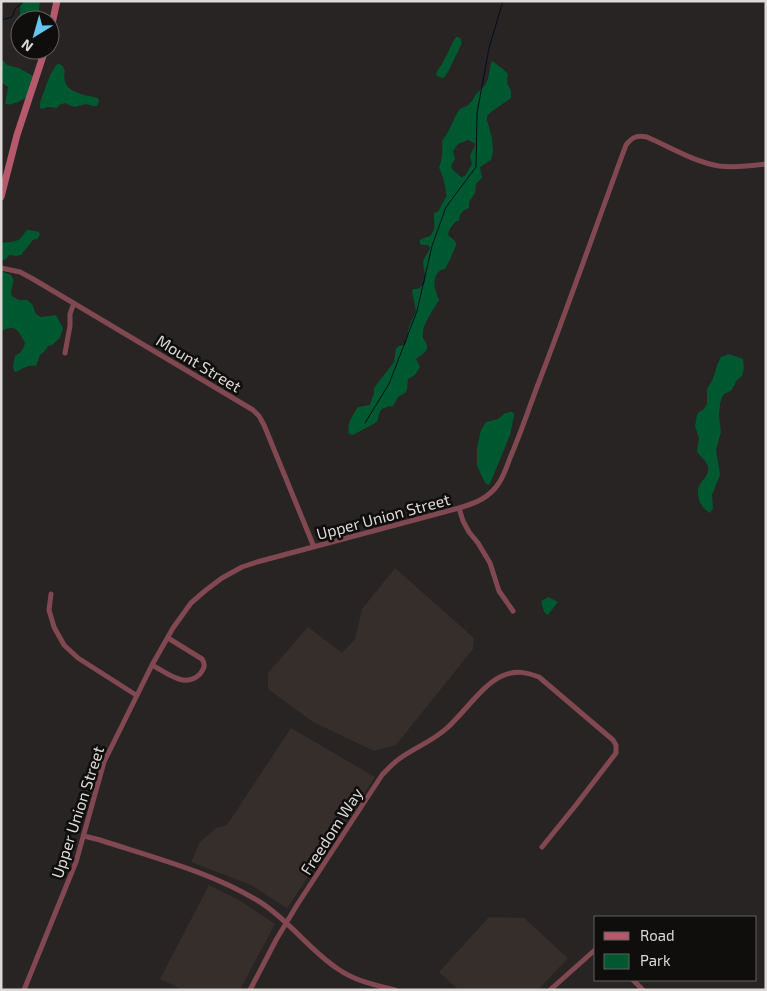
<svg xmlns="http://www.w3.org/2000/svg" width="767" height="991" font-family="'Exo 2',sans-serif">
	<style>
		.built { fill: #362e2b }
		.green { fill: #005830; fill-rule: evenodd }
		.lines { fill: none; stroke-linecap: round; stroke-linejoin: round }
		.stream { stroke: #000f21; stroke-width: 1 }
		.minor { stroke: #824852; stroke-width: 5 }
		.secondary { stroke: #b6596b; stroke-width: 7 }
		.labels { text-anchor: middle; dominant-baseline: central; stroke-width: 5; stroke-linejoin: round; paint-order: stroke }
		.street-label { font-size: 16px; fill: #dcdad9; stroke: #0f0e0d }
	</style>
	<rect width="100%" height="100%" fill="#272423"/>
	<path class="built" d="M395,568L474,638L473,649L396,745L374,751L313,722L268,689V673L308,627L342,653L355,639L362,609Z
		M291,728L375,777L287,908L251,885L191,862L200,842L216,828L227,825Z
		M209,885L239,900L275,924L240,990H183L160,979Z
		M489,917L524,918L568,958L538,990H459L439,972Z"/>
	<path class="green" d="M24,1H40L38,20H35L33,18L30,20H20V31L18,35H14L16,22L20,13V7Z
		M456,37H458L461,39L462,43L448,72L444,78L439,77L436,75C437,69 442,66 444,60C448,53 451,44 456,37Z
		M1,58L7,65L19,68L33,76L28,97C20,100 14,106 5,104L8,87L1,82Z
		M492,61L503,69L508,74L507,83L511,91V98L491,112L487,116V120L492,138L493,151L491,160L480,167L482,178L476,184L475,193L469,202V208C462,210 460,214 459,221H456L449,230L448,235L455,241C456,242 456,243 456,245C456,247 447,266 445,269C436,270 433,280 435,288C436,293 438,296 439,300C433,311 421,325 423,337C424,341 428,344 427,348C426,353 419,356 416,359L420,367L415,375L408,379L407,390L405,393L398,397L393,406C380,407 380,411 377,422L353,435L349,434C346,424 353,415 358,407L370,405L372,398L374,394V388L394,362L396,348L399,346L403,345L406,343L409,327L416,311L412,292L413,289C416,289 419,289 421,287C429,282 423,269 423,262C424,256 429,253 430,247L427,245H421L419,241C423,237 427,238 431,235C437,228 433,221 434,213L439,211C440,206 445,200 446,196C447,191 442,172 439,168C442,159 443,150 442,141L448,132L457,113L461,108L467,106L472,101L476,94L485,85L488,79L491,63ZM468,140L474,143L475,145L470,156L472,164L465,176L461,177L453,170L451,166L455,159L453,151L458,144Z
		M57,64C62,64 63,66 65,71C60,92 82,94 98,98L99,102L97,106H93L86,104L74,107L65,103L59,105L57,108L49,107L41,109L40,107V102L50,75Z
		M27,230H30L39,232L40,235L37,239L33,240L21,255L16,256L9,255L6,259L1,261V243C6,242 14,242 18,240C22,238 24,233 27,230Z
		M1,271L11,275L14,281L11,291L12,296L19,300H27L32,304L36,314L41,317L56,315L63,328L60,338L52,345L48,346L44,352L40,355L36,366C29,364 22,369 16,372L14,371L13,366L15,356C21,353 23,350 25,343C18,330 16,324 1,331Z
		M729,354L743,359L744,368L742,376L737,380L731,391L724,394L722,397L720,404L719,416L721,432L716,450L720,475L712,495L713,508L710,513C701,508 695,496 699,486C703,478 711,475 707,464C705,460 700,456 697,452L699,438L695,426L697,415L699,412L703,410L707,404V389L712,381L718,363L721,357Z
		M511,412L514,413V416L510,435L492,479L489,485L485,483L477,466V447L481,430L486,422L498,419L505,413Z
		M549,597L558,602L548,615L544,612L541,601Z"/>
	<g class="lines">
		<path class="stream" d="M1,20L12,17L15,9L24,1
			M365,423L389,384L417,311L432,246L446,207L476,167L477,113L489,48L503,1"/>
		<path class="minor" d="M1,268L20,272L33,279L253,410L259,416L264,425L314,547
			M65,353L70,326V314L74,303
			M459,508L463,521L469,532L478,543L490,563L499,591L513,611
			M51,594L49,610L54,627L64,645L78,658L136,695
			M152,665C167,673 185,689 200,674C204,669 206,665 202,659L168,638
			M84,836L100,840C155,858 211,872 260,902C290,921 309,950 338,969C355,981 375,985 395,990
			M633,980L643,990
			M24,990L76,862L104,762L152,665L173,628L191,603L206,590L222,578L242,567L257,562L459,508C476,503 489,498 499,483C504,475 507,466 510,458C520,435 528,411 537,387C568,307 596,226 626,145C632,137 637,135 647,137C670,147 694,162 719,166C735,168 751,166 766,164
			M250,990L276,940L297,905L382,775C388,769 392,764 399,759C414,748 433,741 447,728C463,714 483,684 502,676C515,670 526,672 539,677L613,740L616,745V753L576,805L542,847
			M550,990L596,949"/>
		<path class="secondary" d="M50,33L57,1
			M1,197L17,135L45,50"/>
	</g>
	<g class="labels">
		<g class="street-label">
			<text transform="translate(199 363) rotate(31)">Mount Street</text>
			<text transform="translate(383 516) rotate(-15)">Upper Union Street</text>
			<text transform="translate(77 812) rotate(-72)">Upper Union Street</text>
			<text transform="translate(331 831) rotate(-57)">Freedom Way</text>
		</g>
	</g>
	<rect width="767" height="991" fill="none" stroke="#dcdad9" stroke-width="5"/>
	<rect x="594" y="916" width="162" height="65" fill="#0f0e0d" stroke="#61605f"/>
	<rect x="604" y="932" width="25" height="8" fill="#b6596b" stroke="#61605f"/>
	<text x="640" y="941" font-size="15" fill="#dcdad9">Road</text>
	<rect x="604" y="954" width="25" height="15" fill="#005830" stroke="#61605f"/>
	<text x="640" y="966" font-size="15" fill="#dcdad9">Park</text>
	<g transform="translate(35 35) rotate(217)"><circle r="24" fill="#0f0e0d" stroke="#61605f"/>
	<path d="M0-4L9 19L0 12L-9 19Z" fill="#65c5ee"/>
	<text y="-8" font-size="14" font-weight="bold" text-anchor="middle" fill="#dcdad9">N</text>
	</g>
</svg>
